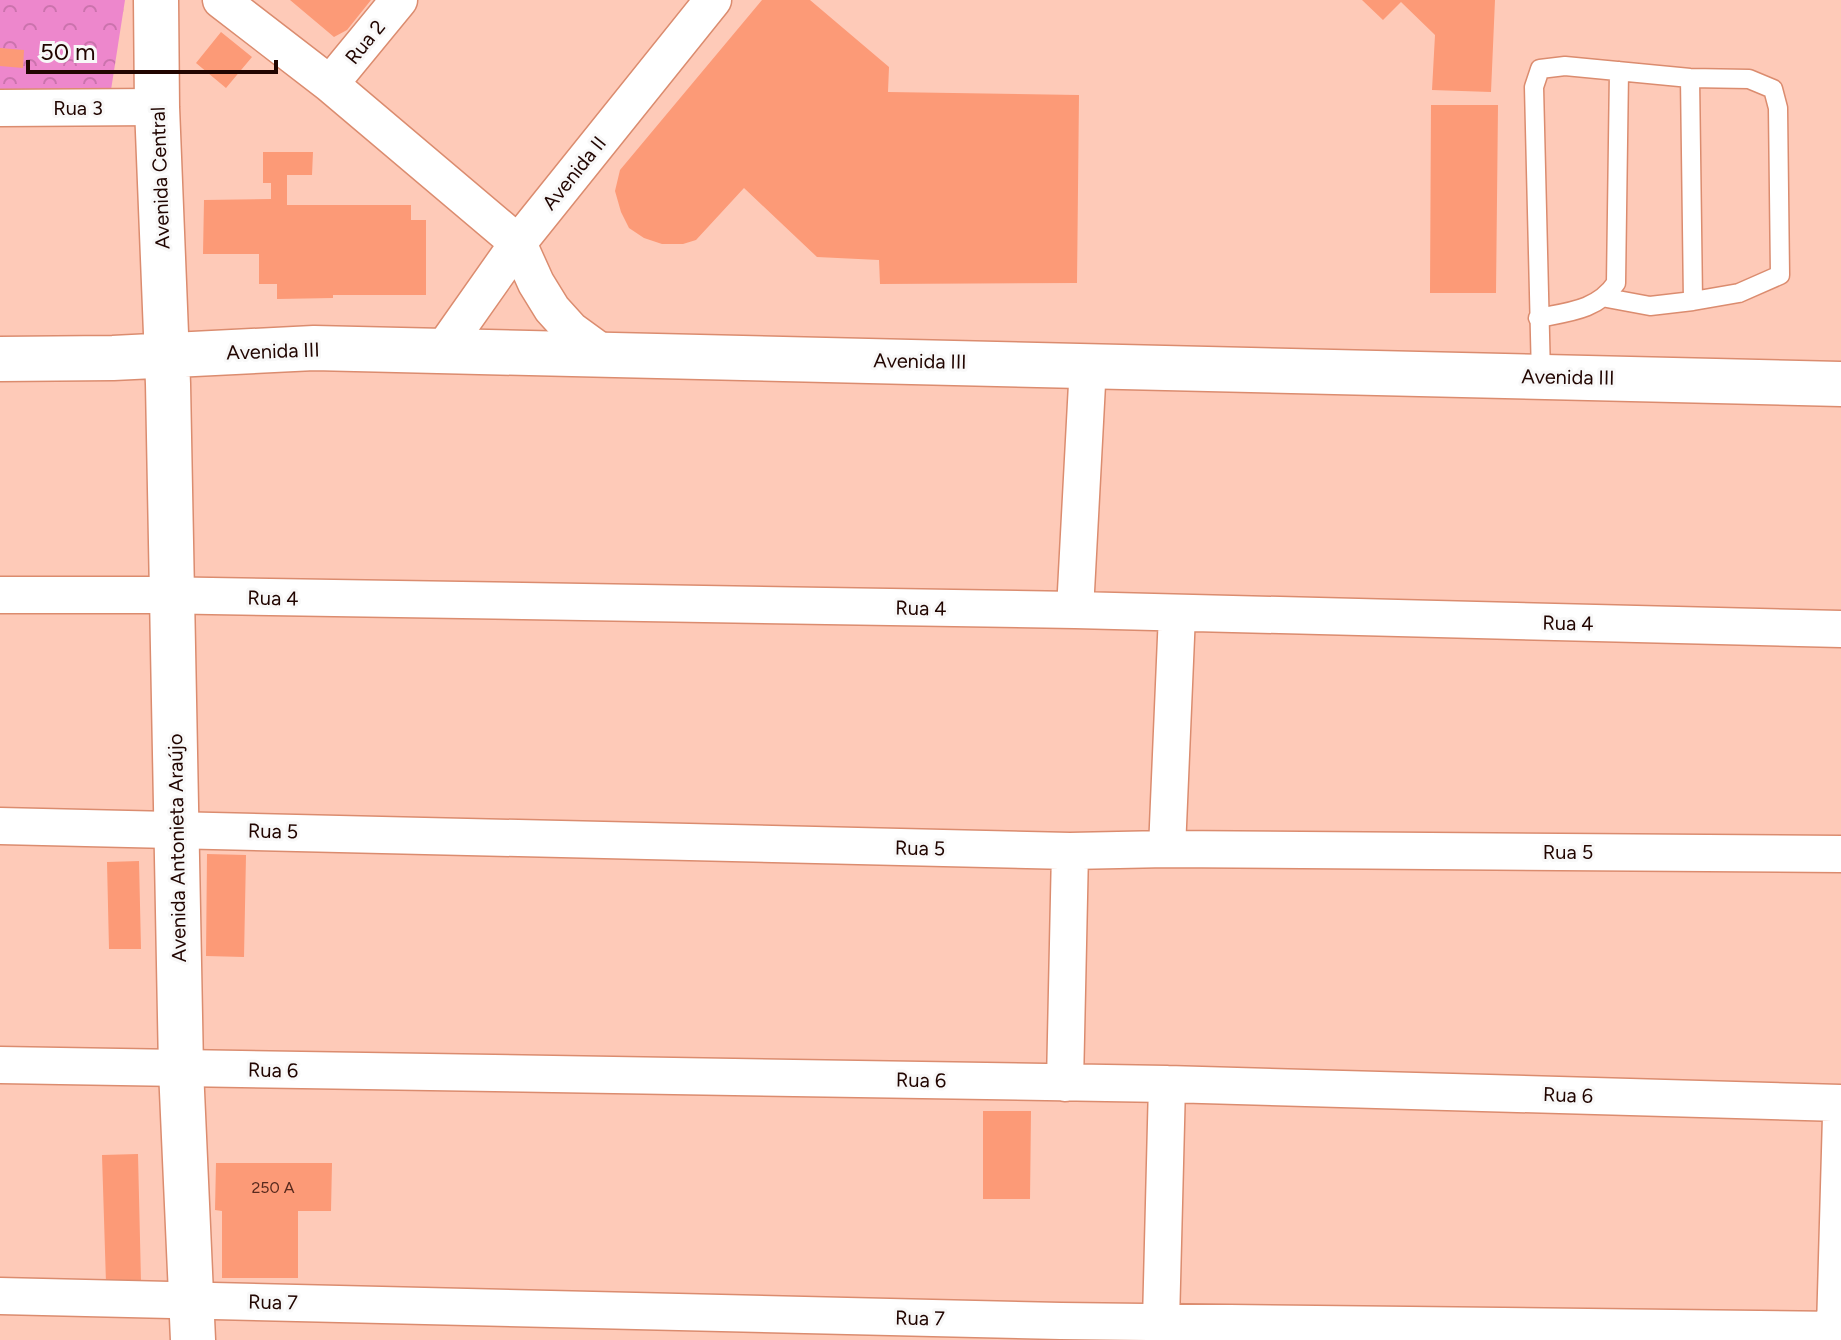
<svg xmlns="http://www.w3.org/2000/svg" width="1841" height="1340" font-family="Figtree,sans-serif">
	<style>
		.park { fill: url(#park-crowns) }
		.building { fill: #fc9a77 }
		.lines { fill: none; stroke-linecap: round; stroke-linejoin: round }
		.lane-casing { stroke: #db8c6f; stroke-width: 21 }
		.street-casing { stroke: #db8c6f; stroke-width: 39 }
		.secondary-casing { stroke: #db8c6f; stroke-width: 47 }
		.lane { stroke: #fff; stroke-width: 18 }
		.street { stroke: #fff; stroke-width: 36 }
		.secondary { stroke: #fff; stroke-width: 44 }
		.labels { text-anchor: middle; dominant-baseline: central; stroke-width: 6; stroke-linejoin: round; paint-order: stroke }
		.number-label { font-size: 16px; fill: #582a1e }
		.street-label { font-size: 20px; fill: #210500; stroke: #f8f8f8 }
	</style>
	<defs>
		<pattern id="park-crowns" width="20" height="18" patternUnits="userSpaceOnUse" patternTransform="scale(2)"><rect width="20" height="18" fill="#ed87cc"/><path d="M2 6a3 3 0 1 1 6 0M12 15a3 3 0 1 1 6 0" fill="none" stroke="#cb73ad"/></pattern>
	</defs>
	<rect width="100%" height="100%" fill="#fecab8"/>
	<path class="park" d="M0,0H125L111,90L0,89Z"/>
	<path class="building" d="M290,0H371L347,30L334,37Z
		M762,0H810L889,67L888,92L1079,95L1077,283L880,284L879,260L817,257L744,188L696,240L683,244H662L644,238L629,228L621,212L615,191L620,170Z
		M1362,0H1495L1491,92L1432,90L1435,35L1401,2L1383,20Z
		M221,32L252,57L226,88L196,63Z
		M0,48L24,50L23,68L0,66Z
		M1431,105H1498L1496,293H1430Z
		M263,152H313L312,175H287V205H411V220H426V295H333V298L277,299V284H259V254H203L204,200L271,199V183H263Z
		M207,854L246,855L244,957L206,956Z
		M139,861L141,949H109L107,862Z
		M983,1111H1031L1030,1199H983Z
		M138,1154L141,1282L106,1283L102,1155Z
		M216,1163H332L331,1211H298V1278H222V1211L215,1210Z"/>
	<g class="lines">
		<defs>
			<path id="lane" d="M1690,78L1693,301
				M1538,318C1568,312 1598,310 1616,283L1619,71
				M1541,376L1534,87L1540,69L1565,66L1690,78L1749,79L1773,89L1778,108L1780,275L1739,293L1693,301L1650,306L1607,298"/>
			<path id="street" d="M221,0L330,84L518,243L536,283L552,309L571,330L604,354
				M330,84L399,0
				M0,108L157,107
				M442,351L518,243L713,0
				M0,595H152L1075,610L1841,629
				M1075,610L1088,365
				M0,826L1070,851L1167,849L1841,854
				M1167,849L1177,614
				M0,1065L1167,1084L1841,1103
				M1065,1083L1070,851
				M0,1296L1061,1321L1841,1330
				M1161,1322L1167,1084
				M1835,1329L1841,1116"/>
			<path id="secondary" d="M156,0L157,107L168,384L181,1069L193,1340
				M0,359L113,358L314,348L1841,384"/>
		</defs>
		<use href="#lane" class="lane-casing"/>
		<use href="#street" class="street-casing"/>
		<use href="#secondary" class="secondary-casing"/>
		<use href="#lane" class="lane"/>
		<use href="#street" class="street"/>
		<use href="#secondary" class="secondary"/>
	</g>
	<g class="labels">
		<g class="number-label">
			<text x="273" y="1187">250 A</text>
		</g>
		<g class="street-label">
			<text transform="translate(365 42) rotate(-51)">Rua 2</text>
			<text x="78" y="108">Rua 3</text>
			<text transform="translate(574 173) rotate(-51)">Avenida II</text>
			<text transform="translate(160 178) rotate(-92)">Avenida Central</text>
			<text transform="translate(273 351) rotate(-2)">Avenida III</text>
			<text transform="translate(920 361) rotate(1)">Avenida III</text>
			<text transform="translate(1568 377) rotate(1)">Avenida III</text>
			<text transform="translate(273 598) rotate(1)">Rua 4</text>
			<text transform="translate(921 608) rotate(1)">Rua 4</text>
			<text transform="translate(1568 623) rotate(1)">Rua 4</text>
			<text transform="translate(273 831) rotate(1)">Rua 5</text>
			<text transform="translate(177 848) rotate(-91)">Avenida Antonieta Araújo</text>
			<text transform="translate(920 848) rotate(1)">Rua 5</text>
			<text x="1568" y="852">Rua 5</text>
			<text transform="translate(273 1070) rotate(1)">Rua 6</text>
			<text transform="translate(921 1080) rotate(1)">Rua 6</text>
			<text transform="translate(1568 1095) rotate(2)">Rua 6</text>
			<text transform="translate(273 1302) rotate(1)">Rua 7</text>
			<text transform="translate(920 1318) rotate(1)">Rua 7</text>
		</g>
	</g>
	<path d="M28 60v12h248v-12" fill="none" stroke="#210500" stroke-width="4"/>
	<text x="40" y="60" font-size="24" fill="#210500" stroke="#f8f8f8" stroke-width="6" paint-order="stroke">50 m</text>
</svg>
